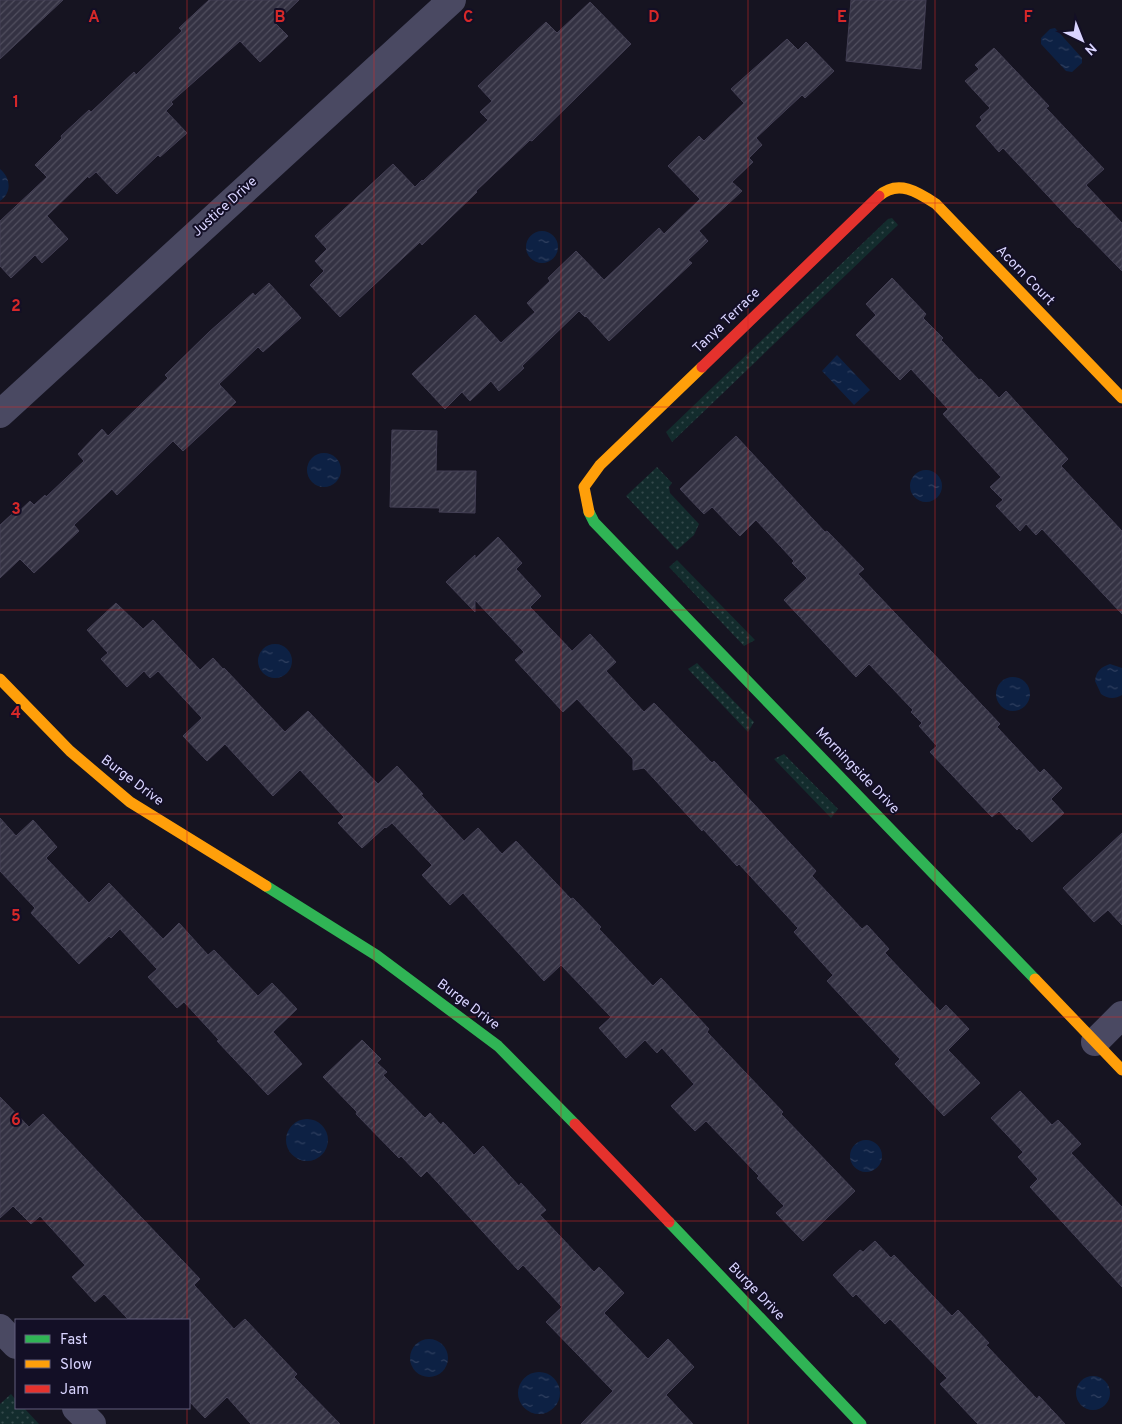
<svg xmlns="http://www.w3.org/2000/svg" width="1122" height="1424" font-family="Overpass,sans-serif">
	<style>
		.grass { fill: url(#grass-dots) }
		.water { fill: url(#water-ripples) }
		.building { fill: url(#building-hatch); stroke: #433f54 }
		.lines { fill: none; stroke-linecap: round; stroke-linejoin: round }
		.street { stroke: #4a4962; stroke-width: 28 }
		.fast { stroke: #30b455; stroke-width: 11 }
		.slow { stroke: #ff9f0a; stroke-width: 11 }
		.jam { stroke: #e5322d; stroke-width: 11 }
		.grid { fill: none; stroke: #d62828; stroke-width: 1; stroke-opacity: 0.55 }
		.labels { text-anchor: middle; dominant-baseline: central; stroke-width: 4; stroke-linejoin: round; paint-order: stroke }
		.street-label { font-size: 14px; fill: #d9d4ff; stroke: #130f26 }
		.grid-label { font-size: 16px; text-anchor: middle; font-weight: bold; fill: #d62828; stroke: #130f26; stroke-width: 4; stroke-linejoin: round; paint-order: stroke }
	</style>
	<defs>
		<pattern id="grass-dots" width="8" height="8" patternUnits="userSpaceOnUse" patternTransform="scale(1.25)"><rect width="8" height="8" fill="#132c2d"/><path d="M2 2h.1M6 6h.1" fill="none" stroke="#354a4c" stroke-width="1.8" stroke-linecap="round"/></pattern>
		<pattern id="water-ripples" width="26" height="14" patternUnits="userSpaceOnUse" patternTransform="scale(1.25)"><rect width="26" height="14" fill="#0d2144"/><path d="M2 4q2-2 4 0t4 0M15 11q2-2 4 0t4 0" fill="none" stroke="#304060"/></pattern>
		<pattern id="building-hatch" width="6" height="6" patternUnits="userSpaceOnUse" patternTransform="scale(1.25)"><rect width="6" height="6" fill="#343243"/><path d="M-1 1l2-2M0 6l6-6M5 7l2-2" fill="none" stroke="#514f5f"/></pattern>
	</defs>
	<rect width="100%" height="100%" fill="#161421"/>
	<path class="grass" d="M892,218L898,225L672,442L666,432L888,219Z
		M657,467L672,483L669,487L670,493L699,524L694,535L677,550L626,496Z
		M677,560L755,640L744,646L669,567Z
		M697,663L754,722L748,732L688,669Z
		M784,754L838,809L831,818L774,759Z
		M11,1394L16,1400V1408H24L39,1424H0V1404Z"/>
	<path class="water" d="M1055,28L1082,58V63L1072,72L1066,71L1041,44V38L1050,29Z
		M0,169C11,178 12,193 0,201Z
		M526 247a16 16 0 1 1 32 0a16 16 0 1 1-32 0Z
		M837,355L870,390L854,405L822,371Z
		M307 470a17 17 0 1 1 34 0a17 17 0 1 1-34 0Z
		M910 486a16 16 0 1 1 32 0a16 16 0 1 1-32 0Z
		M258 661a17 17 0 1 1 34 0a17 17 0 1 1-34 0Z
		M1110,664L1122,668V695C1115,699 1108,699 1101,694L1095,681C1096,671 1101,667 1110,664Z
		M996 694a17 17 0 1 1 34 0a17 17 0 1 1-34 0Z
		M286 1140a21 21 0 1 1 42 0a21 21 0 1 1-42 0Z
		M850 1156a16 16 0 1 1 32 0a16 16 0 1 1-32 0Z
		M410 1358a19 19 0 1 1 38 0a19 19 0 1 1-38 0Z
		M518 1393a21 21 0 1 1 42 0a21 21 0 1 1-42 0Z
		M1076 1393a17 17 0 1 1 34 0a17 17 0 1 1-34 0Z"/>
	<path class="building" d="M0,0H63L0,59Z
		M209,0H299L275,23L288,36L260,62L240,41L171,102L173,104L166,111L187,133L160,157L158,155L117,194L96,172L89,178L88,176L47,216L68,239L42,263L35,255L11,278L0,266V221L47,177L35,165L62,138L61,136L89,110L91,112L134,72L136,75L182,31L179,28Z
		M851,0H926L921,69L846,61Z
		M590,2L631,44L532,141L530,140L476,191L477,192L422,245L420,242L340,317L310,285L324,271L315,261L327,249L315,236L393,164L415,187L422,180L423,181L488,120L480,112L492,101L478,86L546,22L557,33Z
		M787,39L798,50L806,42L834,71L805,98L802,95L756,138L762,145L749,158L753,162L732,182L742,191L699,231L708,241L688,260L692,263L609,341L586,316L585,317L579,311L522,366L524,368L499,391L491,381L470,401L462,392L445,409L412,374L475,315L501,343L535,312L527,303L550,281L548,278L576,251L604,280L659,228L664,234L700,199L668,166L699,136L704,141L744,103L731,89Z
		M994,48L1049,106L1046,108L1104,169L1086,185L1122,223V271L1079,227L1078,228L1003,148L999,152L976,126L982,120L980,117L990,108L965,81L979,69L975,65Z
		M892,278L926,314L923,318L943,338L941,340L979,380L981,379L999,398L1006,391L1068,459L1061,466L1122,531V614L1042,529L1036,535L1026,524L1020,531L996,506L1003,500L990,487L1001,477L943,414L948,409L911,369L900,380L856,335L876,315L866,304Z
		M269,283L301,318L263,352L258,347L219,384L236,402L183,451L173,441L117,495L112,489L74,525L79,531L34,573L20,559L0,578V525L12,514L14,516L30,501L34,505L45,495L46,497L84,461L78,454L102,429L108,436L168,378L165,375L209,332L253,293L255,296Z
		M392,430L437,431L436,471H476L475,513L439,512L440,508L390,507Z
		M736,436L825,532L827,531L864,569L858,574L1000,724L997,727L1040,773L1044,769L1062,788L1051,799L1064,813L1032,842L1019,828L1017,830L999,811L992,817L930,752L937,746L919,726L922,723L911,712L913,710L869,664L856,677L784,600L807,578L792,563L794,561L756,520L740,536L712,507L704,514L680,489Z
		M498,537L522,563L516,569L541,596L530,607L572,651L590,634L616,662L606,671L644,712L654,703L712,763L714,761L816,871L812,876L862,929L867,925L889,949L885,953L940,1011L946,1005L969,1029L948,1050L980,1083L944,1116L895,1064L900,1059L827,981L833,975L794,932L798,928L739,864L737,866L703,829L702,831L644,768L633,770V759L577,699L563,712L515,660L524,652L475,600V612L446,582L475,555V559Z
		M116,603L143,629L153,620L200,670L213,658L223,669L224,668L285,732L308,711L378,784L397,766L423,794L421,795L464,841L478,828L502,854L516,841L571,899L573,898L601,927L599,929L653,986L661,978L709,1029L707,1032L783,1112L781,1114L855,1191L803,1241L776,1213L784,1206L757,1178L759,1176L706,1121L695,1131L671,1106L694,1084L662,1048L657,1053L645,1040L626,1058L599,1028L611,1017L561,965L544,981L463,893L450,905L422,875L432,865L392,823L386,828L385,827L362,848L338,823L344,817L300,770L273,796L225,744L207,761L183,736L202,718L158,671L150,678L144,671L127,687L101,659L108,653L87,630Z
		M0,818L16,836L33,820L57,847L46,858L89,903L109,883L163,939L179,923L208,955L214,950L258,996L272,983L297,1009L273,1032L302,1064L268,1095L217,1041L219,1040L184,1002L177,1008L148,977L157,969L120,929L111,938L109,936L79,964L31,913L35,908L0,871Z
		M1122,833V925L1108,910L1094,922L1063,888Z
		M362,1040L381,1059L377,1063L387,1072L383,1075L425,1118L430,1113L441,1125L443,1122L474,1155L483,1146L519,1186L521,1183L546,1210L540,1215L594,1272L599,1267L624,1293L604,1313L648,1359L668,1339L694,1367L666,1395L693,1424H581L613,1391L546,1322L562,1307L523,1265L518,1270L427,1171L421,1177L401,1156L399,1158L356,1114L357,1112L323,1077Z
		M1020,1091L1052,1125L1058,1120L1081,1144L1071,1153L1122,1207V1287L1030,1187L1038,1179L1018,1157L1023,1152L991,1118Z
		M0,1097L29,1127L43,1114L200,1279L194,1285L234,1329L245,1319L297,1374L294,1377L340,1424H251L227,1397L205,1418L189,1401V1320H129L104,1294L95,1302L72,1277L85,1265L40,1216L31,1224L13,1206L0,1218Z
		M875,1241L891,1258L894,1255L952,1316L958,1310L989,1343L986,1345L1037,1399L1039,1396L1065,1424H978L940,1384L947,1378L890,1319L885,1324L856,1294L853,1297L833,1275L860,1250L863,1252Z"/>
	<g class="lines">
		<path class="street" d="M0,414L452,0
			M1095,1042L1122,1015
			M0,1328L16,1345
			M76,1408L92,1424"/>
		<path class="fast" d="M589,512L594,522L1035,979
			M266,886L376,955L498,1046L575,1124
			M669,1222L861,1424"/>
		<path class="slow" d="M879,196C898,179 918,192 936,204L1122,398
			M589,512L584,487L600,465L702,367
			M0,679L70,751L130,802L266,886
			M1035,979L1122,1070"/>
		<path class="jam" d="M702,367L879,196
			M575,1124L669,1222"/>
	</g>
	<path class="grid" d="M187,0V1320M374,0V1424M561,0V1424M748,0V1424M935,0V1424M0,203H1122M0,407H1122M0,610H1122M0,814H1122M0,1017H1122M0,1221H1122M187,1408V1424"/>
	<g class="labels">
		<g class="street-label">
			<text transform="translate(225 207) rotate(-42)">Justice Drive</text>
			<text transform="translate(1025 276) rotate(46)">Acorn Court</text>
			<text transform="translate(727 321) rotate(-44)">Tanya Terrace</text>
			<text transform="translate(857 771) rotate(46)">Morningside Drive</text>
			<text transform="translate(132 781) rotate(37)">Burge Drive</text>
			<text transform="translate(468 1005) rotate(37)">Burge Drive</text>
			<text transform="translate(756 1292) rotate(46)">Burge Drive</text>
		</g>
	</g>
	<g class="grid-label">
		<text x="94" y="22">A</text>
		<text x="280" y="22">B</text>
		<text x="468" y="22">C</text>
		<text x="654" y="22">D</text>
		<text x="842" y="22">E</text>
		<text x="1028" y="22">F</text>
		<text x="16" y="107">1</text>
		<text x="16" y="311">2</text>
		<text x="16" y="514">3</text>
		<text x="16" y="718">4</text>
		<text x="16" y="921">5</text>
		<text x="16" y="1125">6</text>
	</g>
	<rect x="15" y="1319" width="175" height="90" fill="#130f26" stroke="#625e7d"/>
	<rect x="25" y="1335" width="25" height="8" fill="#30b455" stroke="#625e7d"/>
	<text x="60" y="1344" font-size="15" fill="#d9d4ff">Fast</text>
	<rect x="25" y="1360" width="25" height="8" fill="#ff9f0a" stroke="#625e7d"/>
	<text x="60" y="1369" font-size="15" fill="#d9d4ff">Slow</text>
	<rect x="25" y="1385" width="25" height="8" fill="#e5322d" stroke="#625e7d"/>
	<text x="60" y="1394" font-size="15" fill="#d9d4ff">Jam</text>
	<g transform="translate(1082 40) rotate(137)" stroke="#130f26" stroke-width="4" paint-order="stroke">
	<path d="M0-4L9 19L0 12L-9 19Z" fill="#d9d4ff"/>
	<text y="-8" font-size="14" font-weight="bold" text-anchor="middle" fill="#d9d4ff">N</text>
	</g>
</svg>
